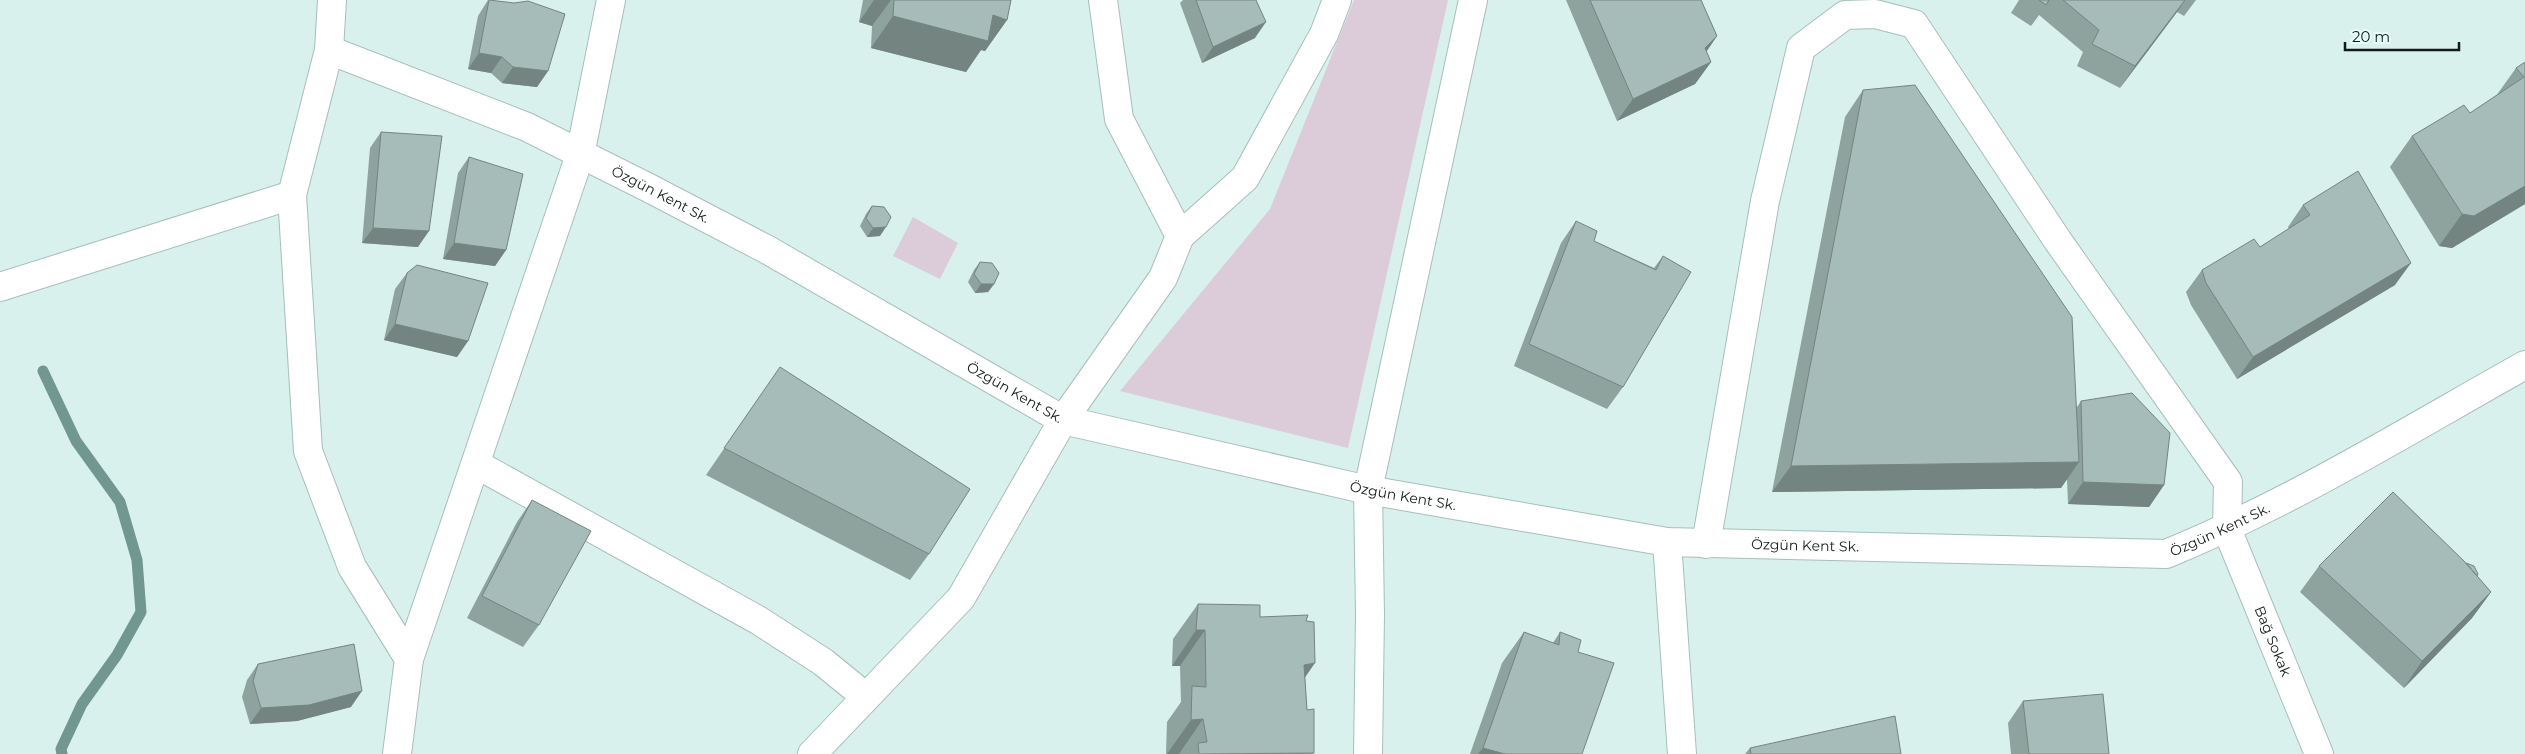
<svg xmlns="http://www.w3.org/2000/svg" width="2525" height="754" font-family="Montserrat,sans-serif">
	<style>
		.green { fill: #dccbd8 }
		.lines { fill: none; stroke-linecap: round; stroke-linejoin: round }
		.stream { stroke: #729690; stroke-width: 11 }
		.street-casing { stroke: #a7bfba; stroke-width: 30 }
		.street { stroke: #fff; stroke-width: 28 }
		.wall { fill: #8ea29e }
		.shaded-wall { fill: #748481 }
		.building { fill: #a5bcb8; stroke: #748481 }
		.labels { text-anchor: middle; dominant-baseline: central; stroke-width: 4; stroke-linejoin: round; paint-order: stroke }
		.street-label { font-size: 14px; fill: #121a19; stroke: #e6fef9 }
	</style>
	<rect width="100%" height="100%" fill="#d8f1ec"/>
	<path class="green" d="M1354,0H1448L1348,448L1120,391L1270,209Z
		M913,217L958,243L940,279L893,256Z"/>
	<g class="lines">
		<path class="stream" d="M43,371L76,441L120,502L137,560L141,612L117,655L82,704L61,749L62,754"/>
		<defs>
			<g id="street">
				<path d="M332,0L329,50L292,195L308,451L352,567L409,659L397,754"/>
				<path id="s1" d="M329,50L527,127L647,187L766,249L1063,420L1368,490L1667,542L2166,554C2291,503 2407,431 2525,365"/>
				<path d="M1180,236L1245,178L1324,34L1337,0"/>
				<path d="M0,287L292,195"/>
				<path d="M476,464L758,620L823,662L866,697"/>
				<path d="M1667,542L1682,754"/>
				<path id="s2" d="M1706,544L1765,201L1801,48L1845,15L1875,14L1914,24L2058,241L2228,482L2227,529L2319,754"/>
				<path d="M409,659L580,155L611,0"/>
				<path d="M812,754L961,598L1063,420L1163,278L1180,236L1119,119L1103,0"/>
				<path d="M1368,754L1370,615L1368,490L1473,0"/>
			</g>
		</defs>
		<use href="#street" class="street-casing"/>
		<use href="#street" class="street"/>
	</g>
	<path class="wall" d="M488,0L548,71L537,87L502,83L491,73L468,69L478,16Z
		M863,0H1011L1007,20L985,51L981,50L966,72L871,48L872,26L859,22Z
		M1183,0H1256L1255,38L1202,63L1180,3Z
		M1566,0H1701L1717,36L1706,52L1711,62L1695,84L1617,121Z
		M2019,0H2196L2184,16L2177,12L2120,88L2077,66L2083,52L2039,15L2031,26L2011,13Z
		M2525,62V204L2452,248L2439,246L2390,167L2412,136L2470,113L2496,96L2516,68Z
		M1863,90L2077,407L2081,401L2164,485L2149,507L2068,504L2067,479L2061,488L1772,492L1845,117Z
		M381,132L418,247L362,243L370,148Z
		M469,157L506,250L495,266L443,259L458,173Z
		M2303,205L2395,285L2237,379L2191,305L2186,292L2202,270L2260,247L2289,229L2288,227Z
		M872,206L880,236L867,237L860,226L866,214Z
		M1576,221L1594,241L1654,268L1663,256L1623,387L1607,409L1514,366L1561,243Z
		M980,262L994,284L988,292L975,293L968,282L974,270Z
		M407,273L468,341L457,357L384,340L395,289Z
		M762,393L929,554L910,580L706,475Z
		M532,500L539,625L523,647L467,618L517,522Z
		M2319,566L2477,576L2491,592L2472,618L2404,688L2300,592Z
		M1198,604L1260,617L1306,621L1305,677L1307,710L1313,754H1166L1167,722L1181,702L1180,666H1172L1173,639Z
		M1524,632L1553,643L1560,632L1582,754H1470L1502,663Z
		M258,664L351,707L297,721L250,724L242,697L247,680Z
		M2023,701L2109,754H2011L2008,723Z
		M1750,748L1901,754H1745Z"/>
	<path class="shaded-wall" d="M874,0H891L872,26L859,22Z
		M2185,0L2177,12L2120,88L2135,66Z
		M993,15L1007,20L985,51L981,50L966,72L871,48L893,16Z
		M1266,22L1255,38L1202,63L1213,47Z
		M1717,36L1702,58L1705,48Z
		M479,53L502,57L491,73L468,69Z
		M1711,62L1695,84L1617,121L1633,99Z
		M513,67L548,71L537,87L502,83Z
		M2525,186V204L2452,248L2439,246L2462,214Z
		M886,227L880,236L867,237L873,228Z
		M373,228L429,231L418,247L362,243Z
		M454,243L506,250L495,266L443,259Z
		M2411,263L2395,285L2237,379L2253,357Z
		M981,284H994L988,292L975,293Z
		M395,324L468,341L457,357L384,340Z
		M2079,462L2061,488L1772,492L1791,466Z
		M2083,482L2164,485L2149,507L2068,504Z
		M2491,592L2472,618L2404,688L2422,661Z
		M1196,630H1205L1180,666H1172Z
		M1315,663L1290,699L1304,665Z
		M362,691L351,707L297,721L250,724L261,708Z
		M1203,719L1179,754H1167L1191,720Z
		M1483,748L1505,754H1478Z"/>
	<path class="building" d="M489,0L514,3L528,1L565,14L548,71L513,67L502,57L479,53Z
		M894,0H1011L1007,20L993,15L988,41L893,16Z
		M1196,0H1256L1266,22L1213,47Z
		M1590,0H1701L1717,36L1705,48L1711,62L1633,99Z
		M2039,0H2049L2046,5Z
		M2063,0H2185L2135,66L2092,44L2099,30Z
		M2525,62V186L2474,216L2462,214L2412,136L2464,105L2470,113L2524,77L2516,68Z
		M1915,85L2072,317L2079,462L1791,466L1863,90Z
		M381,132L442,136L429,231L373,228Z
		M469,157L523,174L506,250L454,243Z
		M2358,171L2411,263L2253,357L2206,283L2202,270L2254,239L2260,247L2310,215L2303,205Z
		M872,206L884,207L891,217L886,227L873,228L866,218Z
		M1576,221L1597,231L1594,241L1656,270L1663,256L1691,272L1623,387L1529,344Z
		M980,262L992,263L999,273L994,284H981L974,274Z
		M417,265L488,283L468,341L395,324L407,273Z
		M780,367L970,489L929,554L724,448Z
		M2132,393L2170,433L2164,485L2083,482L2081,401Z
		M2393,492L2464,561L2491,592L2422,661L2319,566Z
		M532,500L591,531L539,625L482,596Z
		M2466,563L2474,566L2478,574L2477,576Z
		M1198,604L1260,605V617L1308,615L1306,621L1314,622L1315,663L1304,665L1307,710L1314,709V753L1199,754L1198,743L1207,742L1203,719L1191,720L1192,686L1206,687L1205,630H1196Z
		M1524,632L1559,645L1560,632L1581,640L1578,652L1614,663L1582,754H1505L1483,748Z
		M354,644L362,691L309,705L261,708L253,681L258,664Z
		M2103,694L2109,754H2029L2023,701Z
		M1895,716L1901,754H1751L1750,748Z"/>
	<g class="labels">
		<g class="street-label">
			<text stroke="none"><textPath href="#s1" startOffset="362">Özgün Kent Sk.</textPath></text>
			<text stroke="none"><textPath href="#s1" startOffset="768">Özgün Kent Sk.</textPath></text>
			<text stroke="none"><textPath href="#s1" startOffset="1172">Özgün Kent Sk.</textPath></text>
			<text stroke="none"><textPath href="#s1" startOffset="1998">Özgün Kent Sk.</textPath></text>
			<text stroke="none"><textPath href="#s1" startOffset="1578">Özgün Kent Sk.</textPath></text>
			<text stroke="none"><textPath href="#s2" startOffset="1354">Bağ Sokak</textPath></text>
		</g>
	</g>
	<path d="M2345 42v8h114v-8" fill="none" stroke="#121a19" stroke-width="2.5"/>
	<text x="2352" y="42" font-size="15" fill="#121a19" stroke="#e6fef9" stroke-width="4" paint-order="stroke">20 m</text>
</svg>
